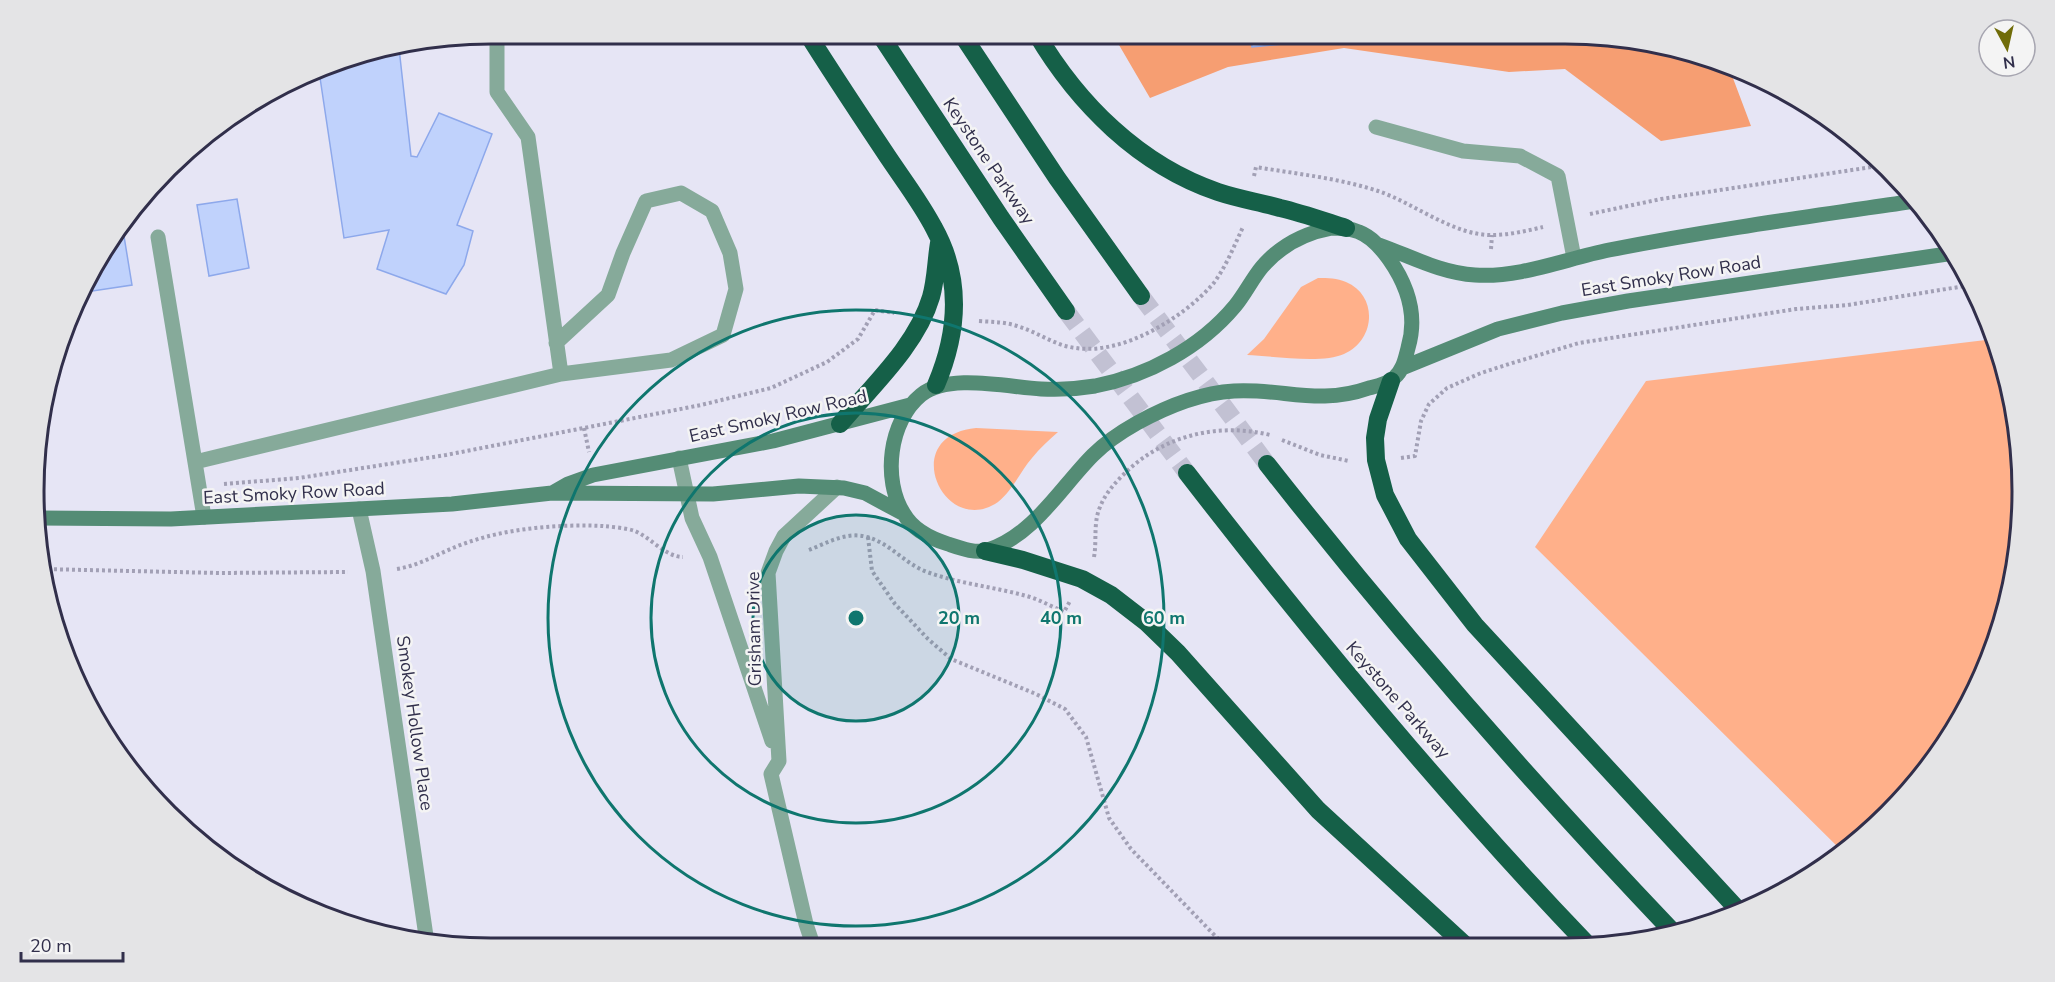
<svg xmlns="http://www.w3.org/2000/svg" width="2055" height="982" font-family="'Nunito Sans',sans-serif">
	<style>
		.green { fill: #ffb08a }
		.forest { fill: #f69e72 }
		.building { fill: #c0d2fc; stroke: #8da8eb; stroke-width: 1.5 }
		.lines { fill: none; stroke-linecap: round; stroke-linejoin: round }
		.highway-tunnel { stroke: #c2c1d3; stroke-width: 18; stroke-dasharray: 18 9; stroke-linecap: butt }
		.path { stroke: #a2a0b5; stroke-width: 4; stroke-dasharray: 3 3; stroke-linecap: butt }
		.lane { stroke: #86aa9a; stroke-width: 15 }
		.street { stroke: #86aa9a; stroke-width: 15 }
		.secondary { stroke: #548c75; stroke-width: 15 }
		.highway { stroke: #156048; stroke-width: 18 }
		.ring { fill: none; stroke: #0f766e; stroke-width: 3 }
		.labels { text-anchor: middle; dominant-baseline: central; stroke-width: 5; stroke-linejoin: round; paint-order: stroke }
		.street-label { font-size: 18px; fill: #312f4b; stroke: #f4f4f4 }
		.rim { fill: none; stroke: #312f4b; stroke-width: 3 }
		.centre { fill: #0f766e; stroke: #f4f4f4; stroke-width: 3 }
		.ring-label { font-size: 18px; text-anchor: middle; font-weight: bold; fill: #0f766e; stroke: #f4f4f4; stroke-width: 5; stroke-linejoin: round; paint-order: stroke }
	</style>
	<rect width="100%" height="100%" fill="#e6e5f5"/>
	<path class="green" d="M1318,278C1328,278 1337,278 1346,282C1379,296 1375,341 1344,354C1322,364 1273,356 1247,355L1264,339L1301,287Z
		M1994,339L2013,402L2022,491L2013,581L1987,667L1928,770L1844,853L1535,547L1646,381Z
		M976,428L1058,432C1049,440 1040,448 1032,458C1020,472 1012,491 998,502C945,539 896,436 976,428Z"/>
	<path class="forest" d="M1112,33H1564L1654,42L1728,65L1751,126L1661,141L1565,69L1509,72L1344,48L1228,67L1150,98Z"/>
	<path class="building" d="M1250,33H1281L1282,44L1252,47Z
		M399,48L411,156L417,157L439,113L492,134L457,225L473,231L464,265L446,294L377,269L389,230L344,238L319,71L343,57Z
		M237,199L249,268L209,276L197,205Z
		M122,224L132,285L86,292L84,285L110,237Z"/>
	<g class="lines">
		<path class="highway-tunnel" d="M1141,296L1267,464
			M1066,311L1187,473"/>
		<path class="path" d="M1254,176L1256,167C1297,174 1338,178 1378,191C1414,203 1454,236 1493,235C1509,235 1526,231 1543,227
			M1590,214L1661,199L1885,165
			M1491,249L1492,235
			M979,321C994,322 1007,322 1020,327C1039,333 1056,346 1076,348C1123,355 1183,318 1213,284C1226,267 1234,246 1243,227
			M584,428L589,452
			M1282,440L1320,455L1349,461
			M1401,458L1415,456L1421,421L1429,404L1447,388L1481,373L1509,364L1579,343L1796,309L1848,305L1971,285
			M224,484L299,478L446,455L701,405L771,388L827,362L858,339L875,310L894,313
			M868,537L872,571L895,604L928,639L951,659L1036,694L1065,709L1086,737L1109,818L1131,849L1225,946
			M809,550C827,543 847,531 867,537C890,543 905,564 927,572C960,584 996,587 1030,597C1042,601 1053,607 1064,612L1070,601
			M1094,557C1097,541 1093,523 1100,507C1105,494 1114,484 1124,474C1162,436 1218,422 1270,435
			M42,569L219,573L348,572
			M397,569C422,565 442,551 466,543C508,528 559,524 603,526C613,527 626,528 635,531C651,538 666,557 683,557"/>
		<path class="lane" d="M1376,127L1463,151L1520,156L1558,176L1574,258
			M158,237L204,517
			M556,343L608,295L623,253L646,201L681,193L712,211L730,253L736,289L723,335L671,360L561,374
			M195,462L561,374L528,137L497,92V33"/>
		<path class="street" d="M679,458L692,518L710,557L772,741
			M359,509L373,571L427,943
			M814,948L806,924L771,774L779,761L768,573L776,551L784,536L837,487"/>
		<path class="secondary" d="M1332,228C1341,228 1350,228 1359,232C1372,237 1381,248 1389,259C1408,286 1418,315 1408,348C1405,360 1403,370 1394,378C1387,384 1377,386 1369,388C1318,406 1283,388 1234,391C1200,393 1166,407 1137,423C1121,432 1106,442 1093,455C1061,487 1034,535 988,550C976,554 960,548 948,544C932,539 913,530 904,514C882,480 889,421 921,395C948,373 1007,387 1041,389C1059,390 1077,389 1095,386C1147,376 1200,348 1235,306C1245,294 1252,279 1262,267C1280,246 1305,233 1332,228Z
			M1379,245C1410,256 1441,273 1475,275C1520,278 1565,259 1609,250C1710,230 1813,216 1915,201
			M1402,368L1498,329L1562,313L1628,301L1954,253
			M554,492L568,484L593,475L773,441L910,405
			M38,518L171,519L452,504L552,493L713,494L799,486L844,488L865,493L904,514"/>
		<path class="highway" d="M807,33C832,73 858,112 884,151C901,177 920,201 934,228C963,280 958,333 936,385
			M879,33L1001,218L1066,311
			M961,33L1057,178L1141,296
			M1036,33C1078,104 1139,165 1218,192C1239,199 1259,202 1280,208C1302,213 1324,221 1346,228
			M1391,381L1378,419L1375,438L1376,460L1385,495L1408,539L1475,625L1741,913
			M840,424C872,386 917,345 931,297C936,280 936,261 939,243
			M1267,464C1395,627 1530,782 1673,932
			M1187,473C1313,636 1445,796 1588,945
			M985,551L1023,560L1082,579L1111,595L1146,622L1178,653L1318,810L1466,946"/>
	</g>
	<circle cx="856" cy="618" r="103" fill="#0f766e" fill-opacity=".12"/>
	<g class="ring">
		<circle cx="856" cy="618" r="103"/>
		<circle cx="856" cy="618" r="205"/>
		<circle cx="856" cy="618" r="308"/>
	</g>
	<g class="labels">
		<g class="street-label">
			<text transform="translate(989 161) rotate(56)">Keystone Parkway</text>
			<text transform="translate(1671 276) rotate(-9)">East Smoky Row Road</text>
			<text transform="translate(778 416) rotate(-13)">East Smoky Row Road</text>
			<text transform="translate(294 493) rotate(-3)">East Smoky Row Road</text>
			<text transform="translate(754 629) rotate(-91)">Grisham Drive</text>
			<text transform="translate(1398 700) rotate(49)">Keystone Parkway</text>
			<text transform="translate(415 723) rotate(82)">Smokey Hollow Place</text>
		</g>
	</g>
	<path d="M0 0H2055V982H0ZM491 44H1565A447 447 0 0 1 2012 491V491A447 447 0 0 1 1565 938H491A447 447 0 0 1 44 491V491A447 447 0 0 1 491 44Z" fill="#e4e4e6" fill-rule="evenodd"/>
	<path class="rim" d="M491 44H1565A447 447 0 0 1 2012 491V491A447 447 0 0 1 1565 938H491A447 447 0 0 1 44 491V491A447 447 0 0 1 491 44Z"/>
	<circle cx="856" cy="618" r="9" class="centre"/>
	<g class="ring-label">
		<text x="959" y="624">20 m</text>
		<text x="1061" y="624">40 m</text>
		<text x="1164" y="624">60 m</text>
	</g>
	<g transform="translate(2007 48) rotate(172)"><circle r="28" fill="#f4f4f4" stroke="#a6a5b0" stroke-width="1.5"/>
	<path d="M0-4.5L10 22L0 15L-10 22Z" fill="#706c09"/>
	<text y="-9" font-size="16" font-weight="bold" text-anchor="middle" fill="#312f4b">N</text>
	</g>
	<path d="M21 952v9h102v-9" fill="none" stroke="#312f4b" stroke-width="3"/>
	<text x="30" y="952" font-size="18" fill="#312f4b" stroke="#f4f4f4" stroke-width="4.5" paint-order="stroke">20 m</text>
</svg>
